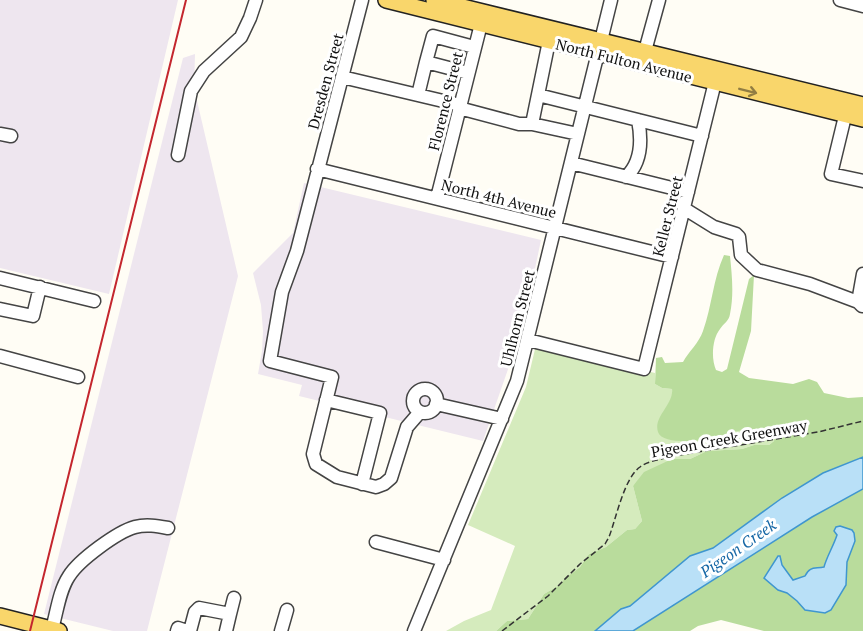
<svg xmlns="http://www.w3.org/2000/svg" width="863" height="631" font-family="'PT Serif',serif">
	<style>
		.industrial { fill: #eee6ef }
		.green { fill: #d5ebbd }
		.forest { fill: #b9dc9c }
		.water { fill: #b9e0f7; stroke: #3f96cf; stroke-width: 1.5 }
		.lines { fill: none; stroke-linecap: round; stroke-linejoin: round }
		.minor-casing { stroke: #444; stroke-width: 15 }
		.major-casing { stroke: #222; stroke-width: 18 }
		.path { stroke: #333; stroke-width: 1.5; stroke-dasharray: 6 3; stroke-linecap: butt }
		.minor { stroke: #fff; stroke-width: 12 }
		.major { stroke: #f9d66b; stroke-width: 15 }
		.rail { stroke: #c4262e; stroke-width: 2 }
		.oneway { stroke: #917d42 }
		.labels { text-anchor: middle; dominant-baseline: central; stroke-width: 6; stroke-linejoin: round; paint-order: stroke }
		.street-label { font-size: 15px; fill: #111; stroke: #fff }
		.water-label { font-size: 16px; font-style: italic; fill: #1768a6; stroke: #fff }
	</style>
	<rect width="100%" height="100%" fill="#fffdf5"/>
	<path class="industrial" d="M0,0H178L109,294L0,268Z
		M195,54L194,88L238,276L147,631H113L44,614L183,58Z
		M304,183L541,240L523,326L483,441L299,396L302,385L258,374L262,351L263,331L261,305L253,273L293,233Z"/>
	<path class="green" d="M536,345L655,373V384L662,388L672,389L673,395L658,424L709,440L736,431L772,430L775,435L774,441L769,445H754L742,449L707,451L690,459H672L633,486L642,521L635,529L627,530L606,547L589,554L580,567L564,579L561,584L544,594L528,619L507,621L496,631H446L464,621L491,610L515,546L468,525L526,387Z"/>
	<path class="forest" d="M724,255L730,256C732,276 734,294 730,314C729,321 724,323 720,329C712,339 711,359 716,370L722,372L727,369L749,279L754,275L751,331L739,372L749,378L793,384L809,379L817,382L824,393L848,398L863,397V457L823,473L782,498L713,548L690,556L630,606L621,609L595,631H496L507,621L528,619L544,594L561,584L564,579L580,567L589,554L606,547L627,530L635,529L642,521L633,486L644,472L672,459H690L707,451L742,449L754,445H769L774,441L775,435L771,430C760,430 749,430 738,431C729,432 720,437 711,439C700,441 662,445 658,432C653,417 674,404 672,389L662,388L655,384L656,358L662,357L665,363L683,362C689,351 699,343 703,331C712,306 713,279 724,255Z
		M863,489V631H764L721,620L698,626L690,631H633L812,517Z"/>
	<path class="water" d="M863,457V489L812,517L633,631H595L621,609L630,606L690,556L713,548L782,498L823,473Z
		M840,526L852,530L854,533L855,541L847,562L846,585L831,610L825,613L805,610L797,601L787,593L778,590L764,578L778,556H780L782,565L793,580L805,576C810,566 814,569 824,567C827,556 833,547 837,535L834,531L836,527Z"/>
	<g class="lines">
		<defs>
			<path id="minor" d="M362,0L297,251L282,292L270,361L332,377L313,454L316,464L337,477L376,487L384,484L391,478L407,427L420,412
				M840,0L863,6
				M645,51L659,0
				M468,73L426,62L433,36L474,47
				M342,77L460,105
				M418,95L426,62
				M538,95L702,136
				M459,108L519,124H532L578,134
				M847,108L831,174L863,181
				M532,124L549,41
				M0,134L11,136
				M178,155L191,91L204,71L241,37L250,18L256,0
				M571,163L688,192
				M317,169L672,257
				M626,177C642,162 642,140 638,120
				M437,198L483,16
				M685,209L714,227L736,234L739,237L741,255L757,270L810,284L858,302
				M0,278L94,301
				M862,306L858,302L863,274
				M0,309L33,316L40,287
				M528,340L644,369L717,74
				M0,356L78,377
				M413 401a12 12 0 1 1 24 0a12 12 0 1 1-24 0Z
				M326,400L380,413L362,484
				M436,404L502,419
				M376,542L444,560
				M230,614L234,598
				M52,629C57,612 59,591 69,576C79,560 117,532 135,527C146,524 157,526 168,528
				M177,631L178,628L187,631
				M190,631L195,612L199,608L230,614L226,631
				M281,631L287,610
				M414,631L517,381L611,0"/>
			<path id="major" d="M386,0L863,119
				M434,0L863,105
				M0,616L59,631"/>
		</defs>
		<use href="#minor" class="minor-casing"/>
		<use href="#major" class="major-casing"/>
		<path class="path" d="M502,631L548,596L580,564L605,544L609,537C616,519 624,478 640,467C648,461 659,460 668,457L818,432L863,421"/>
		<use href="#minor" class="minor"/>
		<use href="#major" class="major"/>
		<path class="rail" d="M30,631L186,0"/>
	</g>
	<defs><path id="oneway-shaft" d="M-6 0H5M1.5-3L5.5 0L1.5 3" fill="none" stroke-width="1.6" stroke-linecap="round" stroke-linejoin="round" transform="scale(1.5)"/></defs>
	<use class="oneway" href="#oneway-shaft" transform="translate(748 91) rotate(14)"/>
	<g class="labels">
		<g class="street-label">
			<text transform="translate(624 60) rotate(14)">North Fulton Avenue</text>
			<text transform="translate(325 81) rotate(-75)">Dresden Street</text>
			<text transform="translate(445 101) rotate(-76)">Florence Street</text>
			<text transform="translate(499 198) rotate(14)">North 4th Avenue</text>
			<text transform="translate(667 216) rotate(-76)">Keller Street</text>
			<text transform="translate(517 318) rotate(-76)">Uhlhorn Street</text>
			<text transform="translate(729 438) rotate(-10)">Pigeon Creek Greenway</text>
		</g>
		<g class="water-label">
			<text transform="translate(738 548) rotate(-35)">Pigeon Creek</text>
		</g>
	</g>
</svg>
